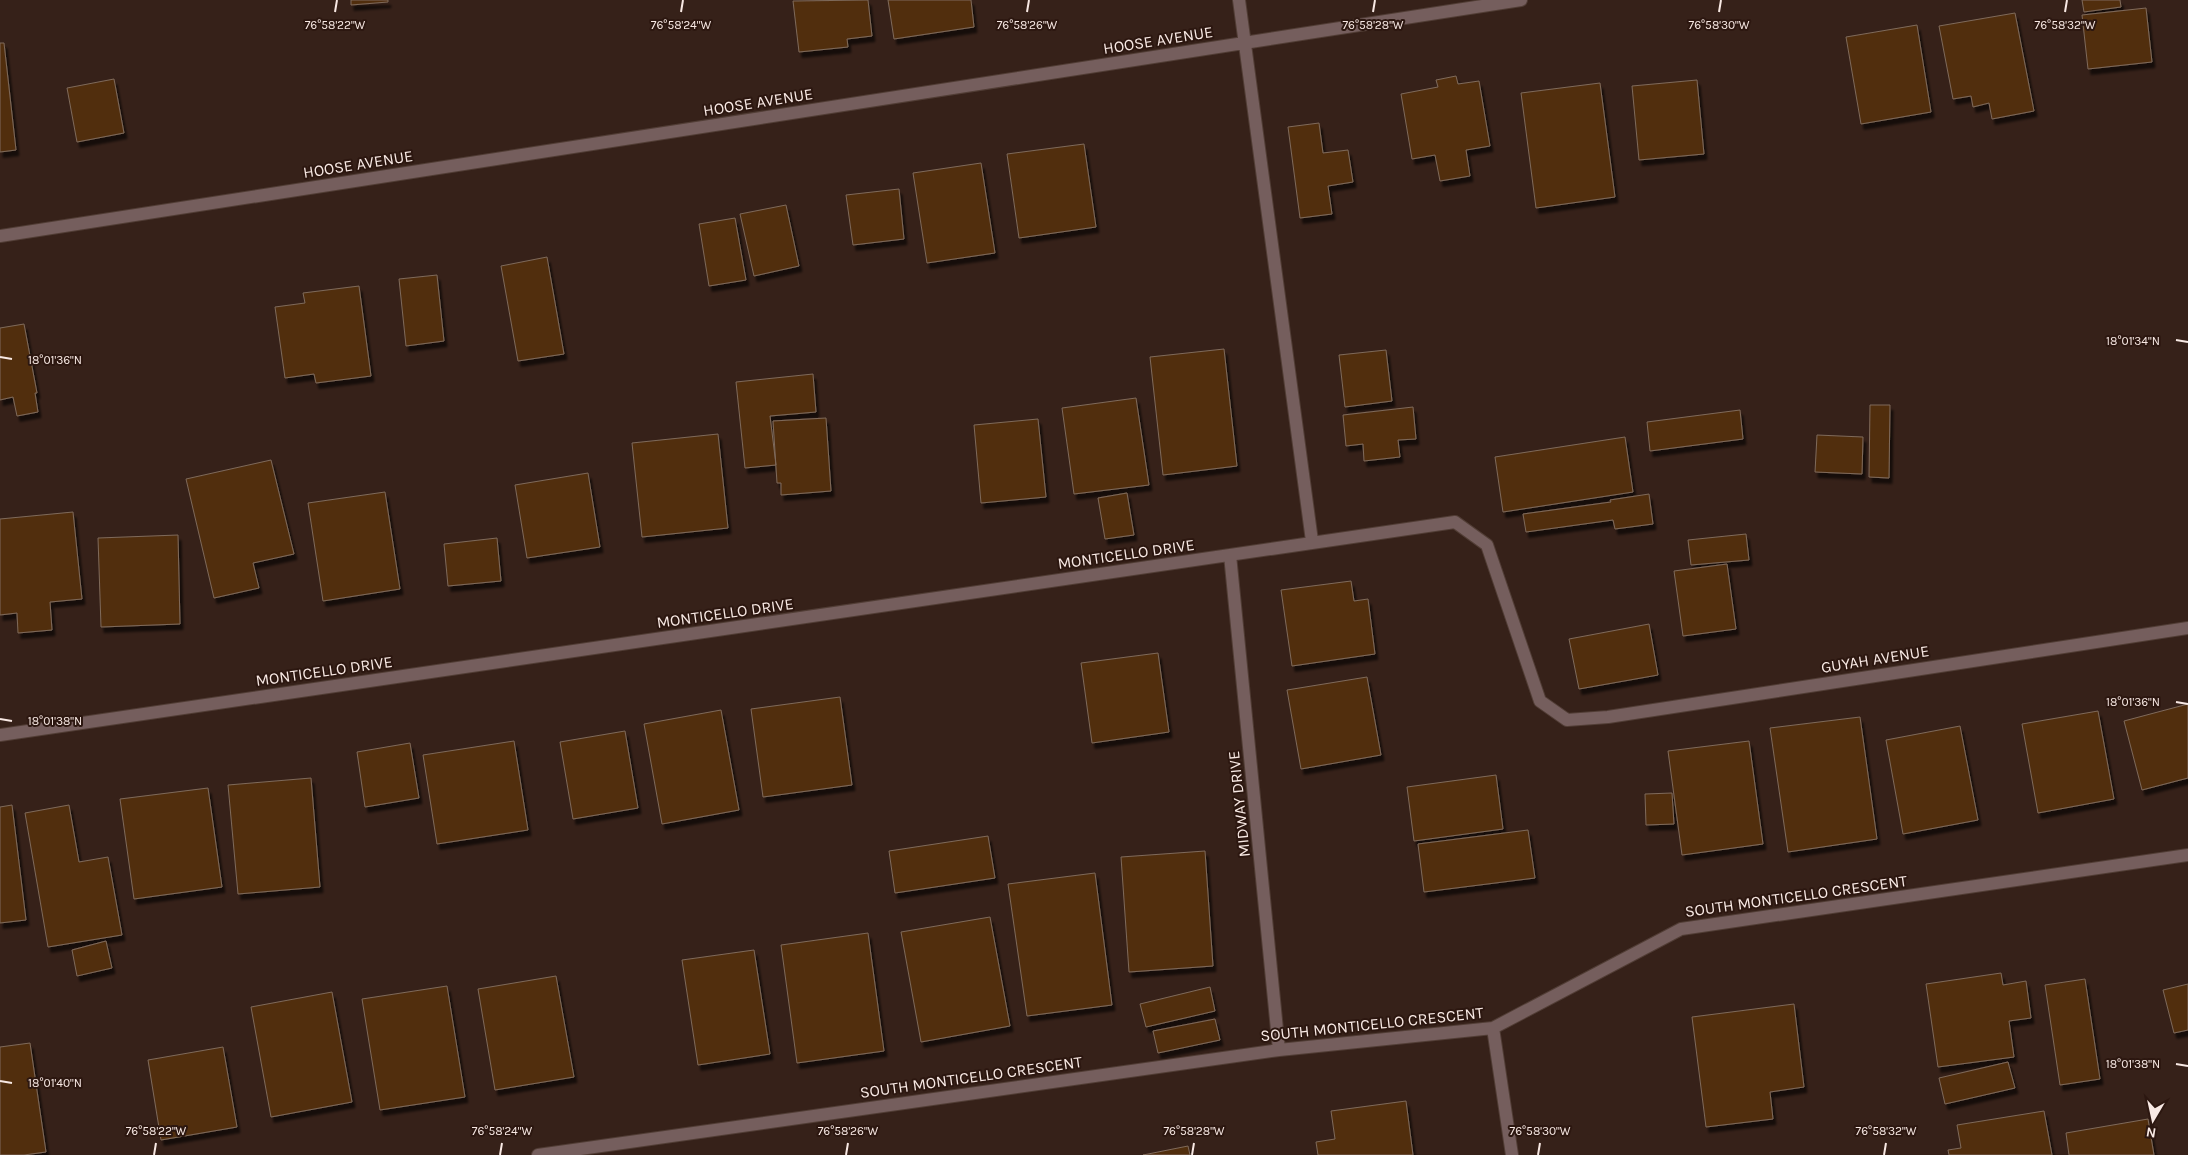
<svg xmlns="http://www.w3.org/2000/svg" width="2188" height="1155" font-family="Karla,sans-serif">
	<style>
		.building { fill: #512f11; stroke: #7f6a5a; filter: url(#shadow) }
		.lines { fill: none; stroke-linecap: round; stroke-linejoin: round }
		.minor-casing { stroke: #513d35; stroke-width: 14 }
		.minor { stroke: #755e5d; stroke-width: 12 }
		.ticks { fill: none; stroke: #f8e9e4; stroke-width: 2 }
		.labels { text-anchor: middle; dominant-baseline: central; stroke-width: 4; stroke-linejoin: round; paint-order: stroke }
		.street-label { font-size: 16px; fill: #f8e9e4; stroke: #2c1710 }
		.ticks-label { font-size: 12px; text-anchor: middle; fill: #f8e9e4; stroke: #2c1710; stroke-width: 4; stroke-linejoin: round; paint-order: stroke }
	</style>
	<defs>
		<filter id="shadow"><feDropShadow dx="3" dy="5.5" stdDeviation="1" flood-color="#0009"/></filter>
	</defs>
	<rect width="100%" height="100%" fill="#362119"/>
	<path class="building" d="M351,0H388V2L351,5Z
		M868,0L872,36L847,39L848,47L799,52L793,1Z
		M888,0H971L974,27L894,39Z
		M2082,0H2120L2121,7L2084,12Z
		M2146,8L2152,62L2088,69L2082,15Z
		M2015,13L2034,111L1992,119L1989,103L1973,107L1971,96L1953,99L1939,26Z
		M1917,25L1931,112L1861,124L1846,37Z
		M0,43H4L16,150L0,152Z
		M1456,76L1458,84L1479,81L1490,146L1466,150L1470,176L1440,181L1435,155L1412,159L1401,94L1438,87L1436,80Z
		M114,79L124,133L77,142L67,88Z
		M1697,80L1704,154L1639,160L1632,86Z
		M1600,83L1615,197L1536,208L1521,93Z
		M1319,123L1323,153L1348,150L1353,182L1328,186L1332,214L1300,218L1288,127Z
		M1084,144L1096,227L1019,238L1007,154Z
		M981,163L995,253L927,263L913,173Z
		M899,189L904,239L853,245L846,195Z
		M786,205L799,266L754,276L740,214Z
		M735,218L746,280L709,286L699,224Z
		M547,257L564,354L518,361L501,266Z
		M437,275L444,341L406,346L399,279Z
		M359,286L371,376L316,383L314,374L285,378L275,307L305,303L303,293Z
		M24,324L37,393H35L38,412L17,416L13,397L0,400V328Z
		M1224,349L1237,466L1163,475L1150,357Z
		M1386,350L1392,401L1345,407L1339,355Z
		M813,374L816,412L770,416L776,465L745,468L736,382Z
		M1136,398L1149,485L1074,494L1062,408Z
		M1870,405H1890L1889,478L1869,477Z
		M1413,407L1416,439L1398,440L1400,457L1364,461L1363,444L1346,446L1343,415Z
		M1740,410L1743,439L1650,451L1647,422Z
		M826,418L831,491L781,495V483H777L773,421Z
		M1038,419L1046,497L981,503L974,425Z
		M718,434L728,528L642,537L632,443Z
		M1817,435L1863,437L1862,474L1815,472Z
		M1625,437L1633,492L1503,512L1495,457Z
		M271,460L294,554L253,563L259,588L214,598L186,479Z
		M588,473L600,547L527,558L515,485Z
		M385,492L400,589L323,601L308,503Z
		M1127,493L1134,535L1105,539L1098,498Z
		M1649,494L1653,524L1615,529L1613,520L1526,532L1523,514L1611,502L1610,500Z
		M73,512L82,599L50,602L52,630L18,633L17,613L0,615V519Z
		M1746,534L1749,560L1691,565L1688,540Z
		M178,535L180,624L101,627L98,538Z
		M497,538L501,581L448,586L444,544Z
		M1727,564L1736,629L1683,636L1674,571Z
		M1351,581L1354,601L1368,599L1375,654L1292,666L1281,590Z
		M1649,624L1658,675L1579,689L1569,639Z
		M1158,653L1169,732L1092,743L1081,663Z
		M1367,677L1381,755L1301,769L1287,690Z
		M840,697L852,785L763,797L751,709Z
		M2188,704V778L2142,790L2124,721Z
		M721,710L739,810L662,824L644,724Z
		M2098,711L2114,799L2038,813L2022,724Z
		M1860,717L1877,839L1788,852L1770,728Z
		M1960,726L1978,820L1903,834L1886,740Z
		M625,731L638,808L573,819L560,742Z
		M514,741L528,830L437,844L423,755Z
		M1749,741L1763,844L1682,855L1668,751Z
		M410,743L419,798L365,807L357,752Z
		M1496,775L1503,829L1414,841L1407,787Z
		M311,778L320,887L238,894L228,785Z
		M208,788L222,887L134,899L120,799Z
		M1672,793L1674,824L1646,825L1645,794Z
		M12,805L26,920L0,923V807Z
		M69,805L79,862L108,857L122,935L48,947L25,813Z
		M1528,830L1535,878L1424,892L1418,844Z
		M988,836L995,878L895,893L889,851Z
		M1205,851L1213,966L1129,972L1121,857Z
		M1095,873L1112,1005L1027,1016L1008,884Z
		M990,917L1010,1026L921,1042L901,932Z
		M868,933L884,1051L797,1063L781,945Z
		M106,941L112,968L77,976L72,950Z
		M754,950L770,1054L698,1065L682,960Z
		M2001,973L2003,985L2026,981L2031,1018L2009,1021L2014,1057L1938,1067L1926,984Z
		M556,976L574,1077L495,1090L478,989Z
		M2085,979L2100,1079L2060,1085L2045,985Z
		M2188,984V1030L2174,1033L2163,990Z
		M447,986L465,1097L380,1110L362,999Z
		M1210,987L1215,1011L1146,1027L1140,1004Z
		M332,992L352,1102L271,1117L251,1007Z
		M1794,1004L1804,1087L1770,1092L1773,1119L1706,1127L1692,1017Z
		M1215,1019L1220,1040L1158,1053L1153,1031Z
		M30,1043L46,1152L24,1155H0V1047Z
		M223,1047L237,1127L161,1140L148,1060Z
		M2008,1062L2015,1088L1945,1104L1939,1078Z
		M1406,1101L1413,1155H1318L1316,1142L1335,1139L1331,1111Z
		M2044,1111L2052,1155H1949L1948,1150L1961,1148L1957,1125Z
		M2148,1119L2154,1155H2069L2066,1133Z
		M1188,1146L1190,1155H1143Z"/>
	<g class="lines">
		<defs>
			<path id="minor" d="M1239,0L1312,541
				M0,236L1521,0
				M1230,555L1279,1050
				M0,735L1455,522L1487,545L1540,701L1567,720L1608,717L2188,628
				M1493,1028L1512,1155
				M538,1155L1279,1050L1493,1028L1681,929L2188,855"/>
		</defs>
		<use href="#minor" class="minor-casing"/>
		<use href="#minor" class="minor"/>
	</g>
	<path class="ticks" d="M335,12L337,0M681,12L683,0M1027,12L1029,0M1373,12L1375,0M1719,12L1721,0M2065,12L2067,0M2176,340L2188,342M0,357L12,359M2176,702L2188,704M0,719L12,721M2176,1064L2188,1066M0,1081L12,1083M154,1155L156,1143M500,1155L502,1143M846,1155L848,1143M1192,1155L1194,1143M1538,1155L1540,1143M1884,1155L1886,1143"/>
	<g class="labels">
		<g class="street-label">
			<text transform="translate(1158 40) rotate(-9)">HOOSE AVENUE</text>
			<text transform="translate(758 102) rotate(-9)">HOOSE AVENUE</text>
			<text transform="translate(358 164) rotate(-9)">HOOSE AVENUE</text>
			<text transform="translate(1126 554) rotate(-8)">MONTICELLO DRIVE</text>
			<text transform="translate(725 613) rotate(-8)">MONTICELLO DRIVE</text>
			<text transform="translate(1875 659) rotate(-9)">GUYAH AVENUE</text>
			<text transform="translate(324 671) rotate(-8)">MONTICELLO DRIVE</text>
			<text transform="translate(1239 804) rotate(-96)">MIDWAY DRIVE</text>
			<text transform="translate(1796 896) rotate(-8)">SOUTH MONTICELLO CRESCENT</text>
			<text transform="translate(1372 1024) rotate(-6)">SOUTH MONTICELLO CRESCENT</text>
			<text transform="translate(971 1077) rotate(-8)">SOUTH MONTICELLO CRESCENT</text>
		</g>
	</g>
	<g class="ticks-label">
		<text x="335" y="29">76°58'22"W</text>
		<text x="681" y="29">76°58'24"W</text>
		<text x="1027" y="29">76°58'26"W</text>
		<text x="1373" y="29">76°58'28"W</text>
		<text x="1719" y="29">76°58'30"W</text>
		<text x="2065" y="29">76°58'32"W</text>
		<text x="2133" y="345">18°01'34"N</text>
		<text x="55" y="364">18°01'36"N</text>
		<text x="2133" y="706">18°01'36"N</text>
		<text x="55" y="725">18°01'38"N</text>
		<text x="2133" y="1068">18°01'38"N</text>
		<text x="55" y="1087">18°01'40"N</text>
		<text x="156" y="1135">76°58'22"W</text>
		<text x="502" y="1135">76°58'24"W</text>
		<text x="848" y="1135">76°58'26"W</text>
		<text x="1194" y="1135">76°58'28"W</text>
		<text x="1540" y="1135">76°58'30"W</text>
		<text x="1886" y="1135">76°58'32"W</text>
	</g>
	<g transform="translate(2153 1120) rotate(189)" stroke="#2c1710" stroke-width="4" paint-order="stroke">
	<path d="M0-4L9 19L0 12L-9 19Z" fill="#f8e9e4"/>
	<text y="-8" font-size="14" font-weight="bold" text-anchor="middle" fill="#f8e9e4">N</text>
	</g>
</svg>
